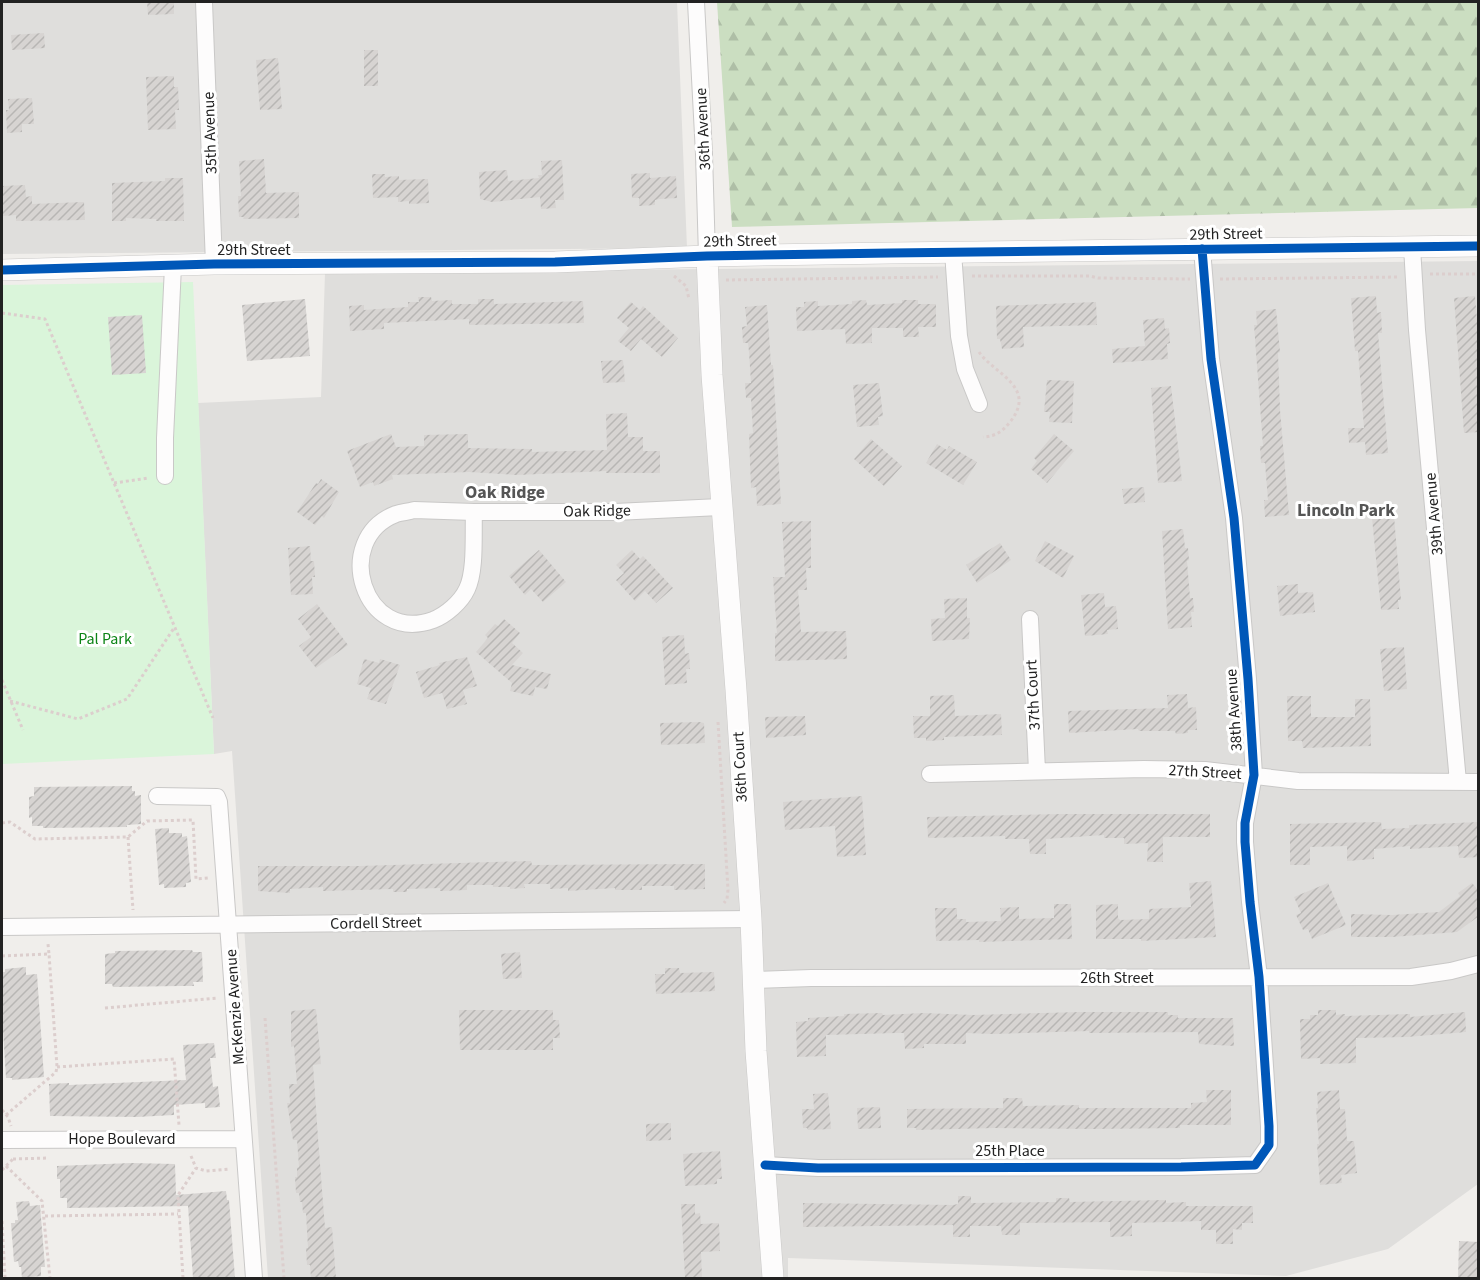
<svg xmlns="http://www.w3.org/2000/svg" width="1480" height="1280" font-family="'Source Sans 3',sans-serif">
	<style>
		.residential { fill: #dfdedc }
		.forest { fill: url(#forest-firs) }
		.park { fill: #daf5da }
		.building { fill: url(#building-hatch) }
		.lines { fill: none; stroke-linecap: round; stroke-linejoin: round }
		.minor-casing { stroke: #c9c8c7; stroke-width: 18 }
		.tertiary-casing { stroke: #c9c8c7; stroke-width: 22 }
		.path { stroke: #dccecd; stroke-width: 3; stroke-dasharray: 3 3; stroke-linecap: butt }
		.minor { stroke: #fdfcfc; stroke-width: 16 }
		.tertiary { stroke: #fdfcfc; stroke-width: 21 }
		.cycleway-casing { stroke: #fff; stroke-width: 13 }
		.cycleway { stroke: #0057b8; stroke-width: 9 }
		.labels { text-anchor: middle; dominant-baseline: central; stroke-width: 6; stroke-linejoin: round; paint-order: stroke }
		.street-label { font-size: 16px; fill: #222; stroke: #fff }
		.park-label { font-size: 16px; fill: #0c8416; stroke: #fff }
		.neighbourhood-label { font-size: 18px; font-weight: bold; fill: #555; stroke: #fff }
	</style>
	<defs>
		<pattern id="forest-firs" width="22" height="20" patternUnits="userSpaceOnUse" patternTransform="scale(1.5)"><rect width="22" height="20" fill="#cbdec1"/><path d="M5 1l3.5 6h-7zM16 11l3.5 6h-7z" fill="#aebea6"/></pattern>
		<pattern id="building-hatch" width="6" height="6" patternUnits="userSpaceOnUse" patternTransform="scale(1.5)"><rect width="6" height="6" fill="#d7d4d2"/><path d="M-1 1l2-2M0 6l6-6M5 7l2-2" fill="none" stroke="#b8b6b4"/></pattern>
	</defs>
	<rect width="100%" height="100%" fill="#f0eeeb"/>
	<path class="residential" d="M2,2H677L687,248L2,254Z
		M1478,261V1184L1388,1249L1286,1276L788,1258V1278H268L232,751L214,754L198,403L321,397L325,273Z"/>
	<path class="forest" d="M717,2H1478V208L732,227Z"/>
	<path class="park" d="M193,282L214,754L2,764V285Z"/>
	<path class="building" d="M147,2H174V14L148,15Z
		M44,33L45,48L12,50L11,35Z
		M364,50H378V86H364Z
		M278,58L282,109L260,110L256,60Z
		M174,76V87H178L179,110H175L176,129L148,130L146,77Z
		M32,98L34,124H22V132L7,133L6,110H9L8,99Z
		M264,159L266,193L299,192V218L243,219L244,217H239L238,196H241L239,161Z
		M562,160L564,200H555L556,208L541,209L540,197L492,202L480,199L479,172L507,170L508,181L539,178L538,175H542L541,161Z
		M650,173V178L676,176L677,198L660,199L655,200V205L639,206V198H632L631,174Z
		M372,174H385V177L399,176V180L428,179L429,203L409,204V201L398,202V197L373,198Z
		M165,178H183L184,221H156V219L126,218V221H112V183L165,181Z
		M25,185L26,197L32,196V204L84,202L85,220L16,221V215L2,216V186Z
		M1376,296L1377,313L1381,312L1382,333H1378L1388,453L1366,455L1365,442L1349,443L1348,428H1364L1358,351H1355L1351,298Z
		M1475,296L1479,343V432L1464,433L1454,298Z
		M418,297H431L432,301L452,300V304H478V299H494V304L583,301L584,323L469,325V319L384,323V329L350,331L349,306L364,305V310L408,307V302H419Z
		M305,299L310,356L247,361L242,305Z
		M866,300L867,305L902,303V300H918V304H936V327H918L919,337H903V328H872V343L846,344L845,329L797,331L796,307H804V302L818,301V306L852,304V301Z
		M631,302L640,310L643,306L678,338L662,357L641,339L631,351L618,341L629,328L617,318Z
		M1096,302L1097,325L1023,327L1024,347L1002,349L1000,339H997L996,306Z
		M767,305L771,365H773L781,504L757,506L756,487L751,488L749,434L753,433L751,398H746L745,383H751L749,352L748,343H743L742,327L747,326L745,307Z
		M1276,309L1280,352L1278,353L1280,410L1289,515L1265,517L1264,500H1268L1265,463H1261L1260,446H1263L1254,325H1257L1256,311Z
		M142,315L146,373L112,375L108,317Z
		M1164,318L1165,329L1169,328L1170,343L1167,344L1168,359L1113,363L1112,349L1145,346L1143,320Z
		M623,360L625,382L603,383L601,361Z
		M1047,380L1074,381L1072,423L1049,422L1050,412H1044Z
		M879,383L883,416L878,417L879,425L857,427L853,385Z
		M1171,386L1182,481L1158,483L1151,388Z
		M627,413L628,437H643V451H660V473H606V471L517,475L469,472L392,475L393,479L374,486L373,482L360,487L347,451L391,434L396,447L424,446V435L468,434V448L532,449V452L607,450L606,414Z
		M1054,434L1074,451L1047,483L1031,469L1037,461L1034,458Z
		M871,439L902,466L884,486L854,459Z
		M937,444L947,450L949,446L977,462L963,485L926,463Z
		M321,479L339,492L324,518L322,516L315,525L297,512L316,483L318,484Z
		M1144,487L1145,502L1124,504L1122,489Z
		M1394,516L1401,600H1398L1399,609L1381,610L1372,518Z
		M811,521V568H806L807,590H798L801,632L846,631L847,659L775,661V633H777L773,577H785L782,522Z
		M1183,529L1185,548H1188L1189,560L1187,561L1190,598H1193L1194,612H1191L1192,627L1168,629L1162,531Z
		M1045,541L1074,556L1063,578L1035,561Z
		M1000,543L1011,560L977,583L966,565Z
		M310,546L311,561H314L315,577H312L313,594L291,595L288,548Z
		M539,550L566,582L543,602L531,589L525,595L509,576Z
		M632,550L640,559L643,556L673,588L656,603L645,591L635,601L616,580L624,573L616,565Z
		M1298,584V593L1313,592L1315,612L1280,616L1277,586Z
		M1104,593L1105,607L1116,606L1118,629L1107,630L1108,634L1085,636L1081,595Z
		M967,598V618H970L969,639L932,641L931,619L945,618L944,599Z
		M317,604L348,645L316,668L299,646L311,637L298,619Z
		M504,619L520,633L512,643L523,653L512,665L551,674L547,689L535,687L533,696L510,691L512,683L476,652L488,638L485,635L495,624L498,626Z
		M684,635L685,654L689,653L690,669H686L687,683L665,685L662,637Z
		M1404,647L1407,689L1384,691L1380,649Z
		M467,657L477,686L463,690L467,704L447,709L442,693L424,698L416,672L440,665L439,663Z
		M364,659L379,663L380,659L400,665L386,704L367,699L371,688L357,684Z
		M1187,694L1188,708L1196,707L1197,730H1188V733L1176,734L1175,731H1139L1138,729L1069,733L1068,711L1168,708L1167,695Z
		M954,695L955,716L1001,714L1002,735L944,737V740L926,741V738H914L913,716H930V696Z
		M1287,696H1311V717H1355V699H1370L1371,746L1303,748L1302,741H1288Z
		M805,716L806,735L766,738L765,717Z
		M699,722L704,723L705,743L661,745L660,723Z
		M132,786V791H135V796L141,795V824L127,825V827L43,828V826H32V817L29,818V797L34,796V787Z
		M862,796L866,855L837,857L835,826L785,830L783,802Z
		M1062,814H1210V837H1163V862H1147L1148,843L1124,844V838H1104V835L1046,839V854H1030L1029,839H1005V836L928,838L927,817Z
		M1381,822L1382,829L1409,828V825L1479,822V857L1459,858L1458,846L1410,849V846L1374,849V859L1347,861V846L1310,847V865H1290V824Z
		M169,828V833H182V837L187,836L191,882L186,883V887L164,888V884L159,885L155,829Z
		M531,861L532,865L705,864V889L674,890V886H642V890H615V888L568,891V888L550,889V884H524L525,888L510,889V887H493V885H467V890L440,891V888L407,889V892H393V889L323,891V887L290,889V893L258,891V866H359Z
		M1211,881L1216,937L1141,941V939H1096V905L1118,904V918L1120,920L1149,919V909L1191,907L1189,883Z
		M1328,883L1346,925L1312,939L1308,929L1303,930L1296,915L1301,913L1294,897Z
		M1472,883L1479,891V916L1457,932L1392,937H1351V914L1392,915L1439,912L1460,896L1458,893Z
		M1054,904H1071L1072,939L979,942V940L936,941L935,908H957V919H966V922L1001,921L1000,908L1019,907V919L1054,918Z
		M192,950L193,952H202L203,982H193L194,986H181L113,987L112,984H105V954L115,953V951Z
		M520,952L522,978L503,979L501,954Z
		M26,967V975L37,974L44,1077L12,1080V1078H6L2,1014V972H5V969Z
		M665,968H679L680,973L714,972L715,991L656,994L655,974H665Z
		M316,1009L321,1064L313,1065L318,1138L325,1228L332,1227L336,1278H311L310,1265H307L306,1248H308L306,1213H303L302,1202H300L299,1193H296L295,1177H297V1168L299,1167L297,1140H293L287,1103H290L289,1084H297L294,1046L291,1047V1011Z
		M459,1010H553V1020H559L560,1038H553V1050H460Z
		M1318,1010H1336V1015L1345,1014V1016L1410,1014V1017L1465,1012L1466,1032L1407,1037L1356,1038V1063L1320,1064V1058L1301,1059L1300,1019H1310V1015H1318Z
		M1080,1012H1168V1015H1178V1018H1233L1234,1046L1199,1044L1198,1032L1089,1033V1031L993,1034L966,1033V1044H924V1048L905,1049L904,1033H896L826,1035V1056L797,1057L796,1022L808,1021V1018L844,1016V1014L882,1013L883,1015L923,1013L973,1015Z
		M214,1043L216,1058H210L213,1087L218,1086L220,1107L205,1108V1103L174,1105V1115L137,1117L50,1116L49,1084L69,1083V1085L186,1080L183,1045Z
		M1206,1090H1231V1125H1180V1128L1093,1129L994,1128L916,1130V1128H907V1109L1003,1108V1098H1022L1023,1106L1079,1105V1108H1191V1103L1207,1102Z
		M1339,1090L1340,1109H1345L1347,1141H1354L1357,1173L1341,1175L1342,1183L1320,1185L1317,1144H1319L1316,1108H1318L1317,1092Z
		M828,1093L831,1129L808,1130L807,1128H803L802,1109H814L813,1094Z
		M880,1107L881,1128L858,1129L857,1108Z
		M671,1123V1140L646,1141V1124Z
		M720,1151L722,1179H717V1184L685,1186L683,1154Z
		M131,1163L175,1164L176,1195L226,1191L227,1200H229L235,1278H193L188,1206L67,1208V1198H60V1179H57V1166Z
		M958,1196H971V1203L1056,1202V1198H1069L1070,1202L1166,1200V1203L1186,1202V1206H1253V1223H1242V1230L1233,1229V1244H1216V1230H1201V1221L1132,1223V1236L1110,1237V1222L1020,1223V1235H1002L1001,1226H970V1237H953V1225L803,1227V1203L953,1205L958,1204Z
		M29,1201L30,1206L40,1205L45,1267H41V1276L22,1278L21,1267H19L18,1261L14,1262L11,1223H15V1220H18L16,1202Z
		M681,1204H695V1214L700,1213L701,1224L719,1223L720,1251L701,1252L702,1278H685Z
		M1459,1241L1479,1242V1278H1458Z"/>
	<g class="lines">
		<defs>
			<path id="minor" d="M204,2L214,264
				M696,2L704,154L707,256
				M1412,247L1417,330L1458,782
				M953,252L959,336L965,369L979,404
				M165,476V438L173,266
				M414,510L474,512C473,534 476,570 467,589C461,602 446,615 433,620C363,645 331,539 396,514C402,512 408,512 414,510Z
				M474,512H615L720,507
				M1030,619L1037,771
				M930,774L1144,769L1205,770L1298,781L1478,782
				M157,796L217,797L219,802L254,1278
				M2,927L751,919
				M753,980L811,978L1411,977L1451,971L1478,964
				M2,1140L243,1139
				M765,1165L818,1168L1181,1167L1255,1165L1269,1145V1126L1259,977L1250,902L1245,842V823L1254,775L1248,679L1234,518L1211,359L1202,249"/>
			<path id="tertiary" d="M707,256L712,375L736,690L751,919L756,1051L773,1278
				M2,270L214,264L555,262L707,256L891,253L1478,246"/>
		</defs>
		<use href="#minor" class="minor-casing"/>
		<use href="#tertiary" class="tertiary-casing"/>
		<path class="path" d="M1430,274H1478
			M674,276L686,286L689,299
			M972,276H1090L1098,278L1190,279
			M1220,279L1400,277
			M726,280L938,277
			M2,313L45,319L213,718
			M979,352C994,374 1038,387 1010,422C1002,432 996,436 983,437
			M114,483L149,478
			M2,680L23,730
			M10,701L78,719L127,699L174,628
			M718,722L728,890L727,899L724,903
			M2,823L10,822L35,839L128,837L147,821L193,820L196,879L209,878
			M128,837L133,910
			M2,956L49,954L48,944H49
			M105,1008L218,998
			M265,1018L284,1278
			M57,1067L174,1059L179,1125
			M2,1110L8,1117L11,1126
			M6,1115L56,1072L57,1067L49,954
			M191,1156L196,1168L206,1171L230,1169
			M13,1159L49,1158
			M6,1166L42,1201L50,1278
			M2,1170L13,1159
			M45,1216L178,1214
			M2,1221L5,1278
			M183,1278L178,1195L196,1168"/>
		<use href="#minor" class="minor"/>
		<use href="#tertiary" class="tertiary"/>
		<defs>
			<path id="cycleway" d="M2,270L214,264L555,262L707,256L891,253L1478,246
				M765,1165L818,1168L1181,1167L1255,1165L1269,1145V1126L1259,977L1250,902L1245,842V823L1254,775L1248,679L1234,518L1211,359L1202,249"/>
		</defs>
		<use href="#cycleway" class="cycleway-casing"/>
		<use href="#cycleway" class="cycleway"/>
	</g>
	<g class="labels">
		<g class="street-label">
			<text transform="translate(703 129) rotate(-93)">36th Avenue</text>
			<text transform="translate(210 133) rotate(-92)">35th Avenue</text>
			<text transform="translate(1226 234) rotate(-1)">29th Street</text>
			<text transform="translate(740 241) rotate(-1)">29th Street</text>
			<text x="254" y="250">29th Street</text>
			<text transform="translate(597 511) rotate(-1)">Oak Ridge</text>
			<text transform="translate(1434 514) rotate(-95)">39th Avenue</text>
			<text transform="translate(1033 695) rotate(-93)">37th Court</text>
			<text transform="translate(1234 710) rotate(-94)">38th Avenue</text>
			<text transform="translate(740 767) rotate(-93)">36th Court</text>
			<text transform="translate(1205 772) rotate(3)">27th Street</text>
			<text transform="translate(376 923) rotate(-1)">Cordell Street</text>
			<text x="1117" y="978">26th Street</text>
			<text transform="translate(235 1007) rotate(-94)">McKenzie Avenue</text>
			<text x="122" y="1139">Hope Boulevard</text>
			<text x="1010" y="1151">25th Place</text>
		</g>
		<g class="park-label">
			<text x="105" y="639">Pal Park</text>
		</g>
		<g class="neighbourhood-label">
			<text x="505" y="492">Oak Ridge</text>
			<text x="1346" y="510">Lincoln Park</text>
		</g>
	</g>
	<rect width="1480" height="1280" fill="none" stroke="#222222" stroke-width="6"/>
</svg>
